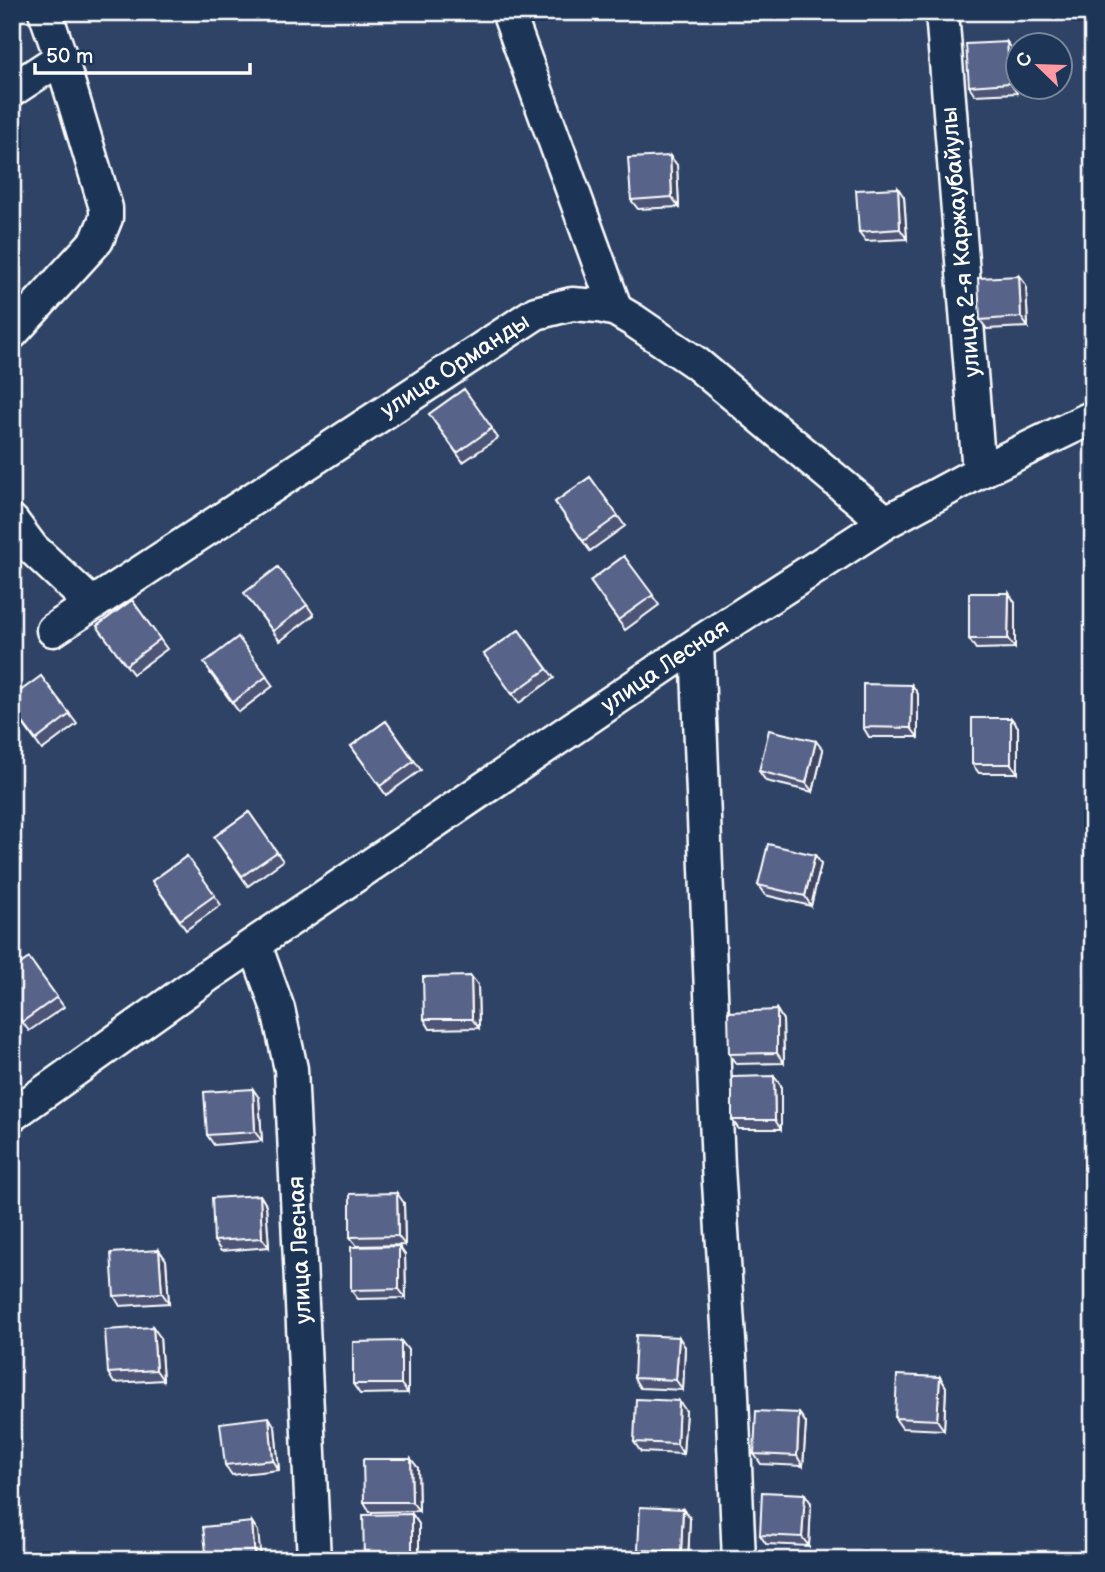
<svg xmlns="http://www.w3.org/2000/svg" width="1105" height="1572" font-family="'Balsamiq Sans',sans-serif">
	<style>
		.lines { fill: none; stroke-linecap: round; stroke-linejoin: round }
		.minor-casing { stroke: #fff; stroke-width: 37 }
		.minor { stroke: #1d3557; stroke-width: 32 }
		.wall { fill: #4d5577; stroke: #fff; stroke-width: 2 }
		.shaded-wall { fill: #3e4561; stroke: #fff; stroke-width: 2 }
		.building { fill: #59638a; stroke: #fff; stroke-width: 2 }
		.labels { text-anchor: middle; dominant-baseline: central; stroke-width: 5; stroke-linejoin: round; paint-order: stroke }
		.street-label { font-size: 23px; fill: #fff; stroke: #1d3557 }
	</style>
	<rect width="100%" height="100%" fill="#2f4366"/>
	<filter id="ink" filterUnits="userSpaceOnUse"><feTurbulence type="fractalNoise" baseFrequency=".0143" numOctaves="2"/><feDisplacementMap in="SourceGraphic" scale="14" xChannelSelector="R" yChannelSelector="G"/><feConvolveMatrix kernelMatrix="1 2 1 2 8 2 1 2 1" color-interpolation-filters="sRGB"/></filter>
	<g filter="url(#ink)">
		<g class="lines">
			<defs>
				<path id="minor" d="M508,12L616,310
					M942,12L979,472
					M12,90L61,58
					M12,333L97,240L106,218V208L61,58L45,12
					M12,521L32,548L92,604
					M53,630L536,313L572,304L599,306L616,310L633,320L696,363L886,522
					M697,644L718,1167L731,1372L739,1560
					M255,945L278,1009L291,1069L314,1560
					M12,1115L210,974L697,644L886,522L979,472L1093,417"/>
			</defs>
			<use href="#minor" class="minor-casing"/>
			<use href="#minor" class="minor"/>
		</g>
		<path class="wall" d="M1014,51L1017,93L975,95L969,86Z
			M670,156L677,165L679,207L638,209L631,200Z
			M904,197L907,239L866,241L859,232Z
			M1019,276L1026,285L1028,327L987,329L980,320Z
			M464,389L498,438L463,462L429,414Z
			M590,477L625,526L590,551L555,502Z
			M624,556L659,605L625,630L590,581Z
			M1009,593L1015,603V648L976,649L969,639Z
			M132,600L167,649L133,674L97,626Z
			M251,602L307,605L314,615L280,641Z
			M519,630L554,678L519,703L484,654Z
			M238,637L273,686L239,712L210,673Z
			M41,676L77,724L42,750L12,708Z
			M912,685L918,694V737H869L863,727Z
			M1011,718L1018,727V773H979L972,764Z
			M386,721L421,770L386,795L351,746Z
			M12,744L19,754L12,759Z
			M823,750L813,792L766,781L759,771Z
			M249,812L283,861L248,886L214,837Z
			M815,855L821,864L811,906L765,895L758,885Z
			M187,856L221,905L186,930L152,881Z
			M29,958L64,1007L29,1031L12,1008Z
			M478,985L479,1028L430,1029L424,1019Z
			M777,1010L783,1020L784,1063L736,1064L729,1054Z
			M781,1086V1129H739L732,1120Z
			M259,1098L262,1141L214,1145L207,1135Z
			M260,1195L266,1205L269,1247L221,1251L214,1241Z
			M404,1203L405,1245L357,1246L350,1237Z
			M399,1246L405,1255L406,1298L358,1299L351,1290Z
			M159,1250L166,1260L169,1303L120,1306L114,1296Z
			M160,1337L163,1380L114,1383L108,1373Z
			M401,1341L408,1350V1393L360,1394L353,1384Z
			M685,1347L683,1390L640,1388L634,1378Z
			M940,1377L946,1387L944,1430L902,1428L895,1418Z
			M686,1411L683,1454L641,1452L634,1442Z
			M799,1413L806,1423L803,1466L761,1464L754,1454Z
			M275,1427L279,1470L232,1475L225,1465Z
			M411,1459L418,1468L419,1511L370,1512L364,1502Z
			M811,1503L809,1546L766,1544L760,1535Z
			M412,1514L419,1524V1560H365L364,1558Z
			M690,1518L688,1560L645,1559L638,1550Z"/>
		<path class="shaded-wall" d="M1007,42L1014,51L1017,93L1010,83Z
			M670,156L677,165L679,207L672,197Z
			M898,188L904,197L907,239L900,229Z
			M1019,276L1026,285L1028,327L1021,317Z
			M1009,593L1015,603V648L1008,639Z
			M912,685L918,694V737L911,728Z
			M1011,718L1018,727V773L1011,764Z
			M816,741L823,750L813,792L806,783Z
			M815,855L821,864L811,906L805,896Z
			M471,976L478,985L479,1028L472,1019Z
			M777,1010L783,1020L784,1063L777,1053Z
			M774,1076L781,1086V1129L775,1120Z
			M253,1089L259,1098L262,1141L255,1132Z
			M397,1193L404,1203L405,1245L398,1236Z
			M260,1195L266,1205L269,1247L262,1238Z
			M399,1246L405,1255L406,1298L399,1289Z
			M159,1250L166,1260L169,1303L162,1293Z
			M153,1327L160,1337L163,1380L156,1370Z
			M679,1337L685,1347L683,1390L676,1380Z
			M401,1341L408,1350V1393L401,1384Z
			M940,1377L946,1387L944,1430L937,1420Z
			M679,1401L686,1411L683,1454L677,1444Z
			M799,1413L806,1423L803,1466L797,1456Z
			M269,1417L275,1427L279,1470L273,1460Z
			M411,1459L418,1468L419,1511L412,1502Z
			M805,1494L811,1503L809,1546L802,1537Z
			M683,1509L690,1518L688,1560H686L681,1552Z
			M412,1514L419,1524V1560H414L412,1557Z
			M252,1522L258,1531L261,1560H255Z"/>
		<path class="building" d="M1007,42L1010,83L969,86L966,44Z
			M670,156L672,197L631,200L628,158Z
			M898,188L900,229L859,232L856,190Z
			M1019,276L1021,317L980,320L978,278Z
			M464,389L492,428L457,453L429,414Z
			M590,477L618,516L583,541L555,502Z
			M624,556L653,595L618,620L590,581Z
			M278,567L307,605L273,631L244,593Z
			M969,593H1009L1008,639H969Z
			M132,600L160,639L126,665L97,626Z
			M519,630L547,669L512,694L484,654Z
			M238,637L267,676L233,702L204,663Z
			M41,676L70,714L36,740L12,708V697Z
			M863,684L912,685L911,728L863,727Z
			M972,718H1011V764H972Z
			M386,721L414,761L380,786L351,746Z
			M769,730L816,741L806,783L759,771Z
			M249,812L277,852L242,876L214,837Z
			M768,844L815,855L805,896L758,885Z
			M187,856L215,895L180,920L152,881Z
			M29,958L57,997L22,1022L12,1008V970Z
			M471,976L472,1019H424L423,977Z
			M777,1010V1053L729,1054L728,1012Z
			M774,1076L775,1120H732V1077Z
			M253,1089L255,1132L207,1135L204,1092Z
			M397,1193L398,1236L350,1237V1194Z
			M260,1195L262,1238L214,1241L212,1198Z
			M399,1246V1289L351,1290V1247Z
			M159,1250L162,1293L114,1296L111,1253Z
			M153,1327L156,1370L108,1373L105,1330Z
			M636,1335L679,1337L676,1380L634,1378Z
			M401,1341V1384H353V1342Z
			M897,1375L940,1377L937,1420L895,1418Z
			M636,1399L679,1401L677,1444L634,1442Z
			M756,1411L799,1413L797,1456L754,1454Z
			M269,1417L273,1460L225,1465L220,1423Z
			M363,1459H411L412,1502H364Z
			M762,1492L805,1494L802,1537L760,1535Z
			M640,1507L683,1509L681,1552L638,1550Z
			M412,1514V1557L364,1558L363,1515Z
			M252,1522L255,1560H207L203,1527Z"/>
	</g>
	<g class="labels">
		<g class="street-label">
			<text transform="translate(961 242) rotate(-95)">улица 2-я Каржаубайулы</text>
			<text transform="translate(455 366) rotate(-33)">улица Орманды</text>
			<text transform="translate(665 666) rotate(-34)">улица Лесная</text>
			<text transform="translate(300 1250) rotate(-93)">улица Лесная</text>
		</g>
	</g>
	<rect width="1105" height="1572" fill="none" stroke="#1d3557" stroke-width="42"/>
	<rect x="21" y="21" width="1063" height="1530" fill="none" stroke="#fff" stroke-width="2.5" filter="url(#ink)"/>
	<g transform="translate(1039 66) rotate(293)"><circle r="33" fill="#1d3557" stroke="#77869a" stroke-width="2"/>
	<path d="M0-5L12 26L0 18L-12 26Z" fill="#ff9aa2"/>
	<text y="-10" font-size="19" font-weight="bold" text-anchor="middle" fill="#ffffff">С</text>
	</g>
	<path d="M35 63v10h215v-10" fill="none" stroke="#ffffff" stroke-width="3.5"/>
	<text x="46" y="63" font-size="21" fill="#ffffff" stroke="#1d3557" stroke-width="5" paint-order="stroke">50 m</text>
</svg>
